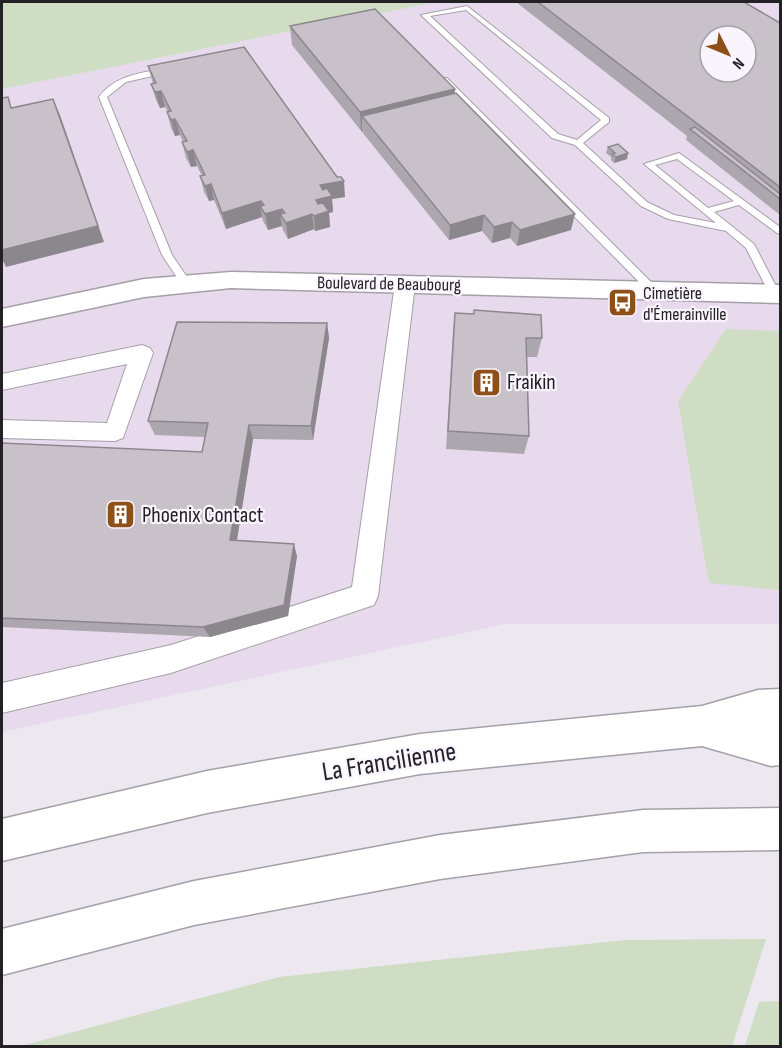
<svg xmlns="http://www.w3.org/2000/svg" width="782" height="1048" font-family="'Sofia Sans Condensed',sans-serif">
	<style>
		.industrial { fill: #e8daed; fill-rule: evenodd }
		.green { fill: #ceddc3 }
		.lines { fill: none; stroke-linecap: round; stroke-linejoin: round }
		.lane-casing { stroke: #a5a0a8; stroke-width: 2 }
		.street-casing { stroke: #a5a0a8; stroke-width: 2 }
		.secondary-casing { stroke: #a5a0a8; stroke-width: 3 }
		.highway-casing { stroke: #a5a0a8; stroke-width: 3 }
		.lane { fill: #fff; fill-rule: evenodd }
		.street { fill: #fff; fill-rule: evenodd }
		.secondary { fill: #fff; fill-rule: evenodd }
		.highway { fill: #fff; fill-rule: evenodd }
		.wall { fill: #aca6ae }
		.shaded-wall { fill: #8c878d }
		.building { fill: #c8c1ca; stroke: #8c878d; stroke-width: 1.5; fill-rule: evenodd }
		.labels { text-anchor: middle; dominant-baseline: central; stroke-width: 4.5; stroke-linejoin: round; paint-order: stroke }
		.far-street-label { font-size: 18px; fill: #232125; stroke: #faf4fe }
		.far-poi-label { font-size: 18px; fill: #232125; stroke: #faf4fe; text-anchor: start }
		.poi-label { font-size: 22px; fill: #232125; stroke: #faf4fe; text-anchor: start }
		.near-street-label { font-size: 27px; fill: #232125; stroke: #faf4fe }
	</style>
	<rect width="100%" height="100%" fill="#ede7f0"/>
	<path class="industrial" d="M437,2H780V624H506L2,732V89ZM710,36H746V72H710Z"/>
	<path class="green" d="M2,2H437L2,89Z
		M726,329L780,331V590L710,583L708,578L678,401Z
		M766,939L732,1046H21L279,977L625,940Z
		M780,1001V1046H745L759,1002Z"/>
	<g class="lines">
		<defs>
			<path id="lane" d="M467,6L609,118V122L583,143L647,202L674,215L716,223L644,164L679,153L780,227V234L777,233L739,205L714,212L754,244L780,294L779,297H771L746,248L726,231L668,219L641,206L575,145L552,138L421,15ZM466,10L601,120L577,140L558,134L430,16ZM677,159L734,201L708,208L655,165Z
				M167,68L171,70L170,72L126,82L107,97L172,255L191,283L186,286L182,285L162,255L99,97C115,75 141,73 167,68Z
				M441,78H447L656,287V291H648L441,82Z"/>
			<path id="street" d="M405,277L412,279L415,284L378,596L374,605L171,673L2,713V683L171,645L352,587L395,284L398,279Z
				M142,345L150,348L153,353L123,438L115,441L2,438V420L107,423L127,364L2,390V374Z"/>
			<path id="secondary" d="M231,272L780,285V303L231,288L144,297L2,327V309L144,279Z"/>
			<path id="highway" d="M780,689V765L771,766L702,746L420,774L207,813L2,861V819L207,771L420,734L702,706L758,690Z
				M780,808V850L643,852L440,879L194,925L2,975V929L194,881L440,835L643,810Z"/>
		</defs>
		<use href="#lane" class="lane-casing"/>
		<use href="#street" class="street-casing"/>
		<use href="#secondary" class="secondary-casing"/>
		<use href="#highway" class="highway-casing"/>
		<use href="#lane" class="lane"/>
		<use href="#street" class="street"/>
		<use href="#secondary" class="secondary"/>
		<use href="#highway" class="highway"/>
	</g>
	<path class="wall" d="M516,2H744L780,23V215L686,140L687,136Z
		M290,26L455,89V93L571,230L517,246L510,238L492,243L482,231L449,240L292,45Z
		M148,66L345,197L332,199L333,212L329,213L330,227L315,231L314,229L288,239L283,230L282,226L268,230L263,221L262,217L226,229L214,200L209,201L204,192L200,176H202L197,166L191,167L186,158L182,142H183L180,135L175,136L171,128L167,112H168L165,107L160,108L156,100L151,84H153Z
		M608,147L628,153L627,159L614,163L611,160V157L606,153Z
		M455,313L542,338L537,357H527L529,436L524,454L446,449L453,332Z
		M327,323L329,338L313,440L253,439L237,540L297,556L288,616L210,637L2,627V443L202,452L205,437L155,435L148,421Z"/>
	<path class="shaded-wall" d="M455,89L454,109L362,116V131H361L360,112Z
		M161,91L165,107L160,108L155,92Z
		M53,99L60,115L104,242L6,267L2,259V250Z
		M175,119L180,135L175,136L171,120Z
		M193,150L197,166L191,167L187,152Z
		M628,153L627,159L614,163L616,157Z
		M344,181L345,197L332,199L333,212L329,213L330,227L315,231L314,216L316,200L320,185Z
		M211,184L214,200L209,201L205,186Z
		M261,201L263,210L260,206L262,217L226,229L222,213Z
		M282,209L284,220L280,214L282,226L268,230L265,214Z
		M312,214L314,229L288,239L286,223Z
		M575,214L571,230L517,246L520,230Z
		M484,215L482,231L449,240L450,225Z
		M512,222L510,238L492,243L494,227Z
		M327,323L329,338L313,440L311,426Z
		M249,425L253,439L235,552L230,540Z
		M294,544L297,556L288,616L210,637L203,627Z"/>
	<path class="building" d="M538,2H744L780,23V187ZM710,36H746V72H710Z
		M375,9L455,89L360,112L290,26Z
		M244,47L337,177H341L344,181L320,185L323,190L327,188L332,196L316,200L318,204L323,203L329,211L314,216L312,214L286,223L280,214L285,213L282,209L265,214L260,206L264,205L261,201L222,213L211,184L205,186L200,176L205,175L193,150L187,152L182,142L187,141L175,119L171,120L167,112L171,111L161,91L155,92L151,84L156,83L148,66Z
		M456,93L575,214L520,230L512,222L494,227L484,215L450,225L362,116Z
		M8,97L11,108L53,99L98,226L2,250V98Z
		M695,127L780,194V199L690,129Z
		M618,144L628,153L616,157L612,154L615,153L608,147Z
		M474,310L541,315L542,338H526L529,436L448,431L455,313L474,314Z
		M177,322L327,323L311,426L249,425L230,540L294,544L284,605L203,627L2,618V443L202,452L208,423L148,421Z"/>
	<defs>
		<symbol id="bus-square" viewBox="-11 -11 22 22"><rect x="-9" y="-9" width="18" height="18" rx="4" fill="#8f4f19" stroke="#faf4fe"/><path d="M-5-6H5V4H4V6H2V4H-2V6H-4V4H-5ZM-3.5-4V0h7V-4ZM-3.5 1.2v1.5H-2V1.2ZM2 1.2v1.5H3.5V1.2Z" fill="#fff"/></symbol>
		<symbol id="building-square" viewBox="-11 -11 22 22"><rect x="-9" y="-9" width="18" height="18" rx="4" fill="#8f4f19" stroke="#faf4fe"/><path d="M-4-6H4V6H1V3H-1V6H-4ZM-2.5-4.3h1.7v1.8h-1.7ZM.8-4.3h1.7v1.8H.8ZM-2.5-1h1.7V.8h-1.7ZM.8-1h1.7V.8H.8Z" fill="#fff"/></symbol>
	</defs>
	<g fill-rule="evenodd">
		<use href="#bus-square" x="606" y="286" width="33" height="33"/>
		<use href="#building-square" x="470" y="366" width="33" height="33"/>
		<use href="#building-square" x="104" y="498" width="33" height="33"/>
	</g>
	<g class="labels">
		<g class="far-street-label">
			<text transform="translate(389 284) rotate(1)">Boulevard de Beaubourg</text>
		</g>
		<g class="far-poi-label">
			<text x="643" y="293">Cimetière<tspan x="643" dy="21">d'Émerainville</tspan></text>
		</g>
		<g class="poi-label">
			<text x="507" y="382">Fraikin</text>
			<text x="142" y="515">Phoenix Contact</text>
		</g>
		<g class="near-street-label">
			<text transform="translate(389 762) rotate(-9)">La Francilienne</text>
		</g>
	</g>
	<rect width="782" height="1048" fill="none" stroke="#232125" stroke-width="6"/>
	<g transform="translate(728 54) rotate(133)"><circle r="28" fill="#faf4fe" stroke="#a4a0a7" stroke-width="1.5"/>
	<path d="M0-4.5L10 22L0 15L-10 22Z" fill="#8f4f19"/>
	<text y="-9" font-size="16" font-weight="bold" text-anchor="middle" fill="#232125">N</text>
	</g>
</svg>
